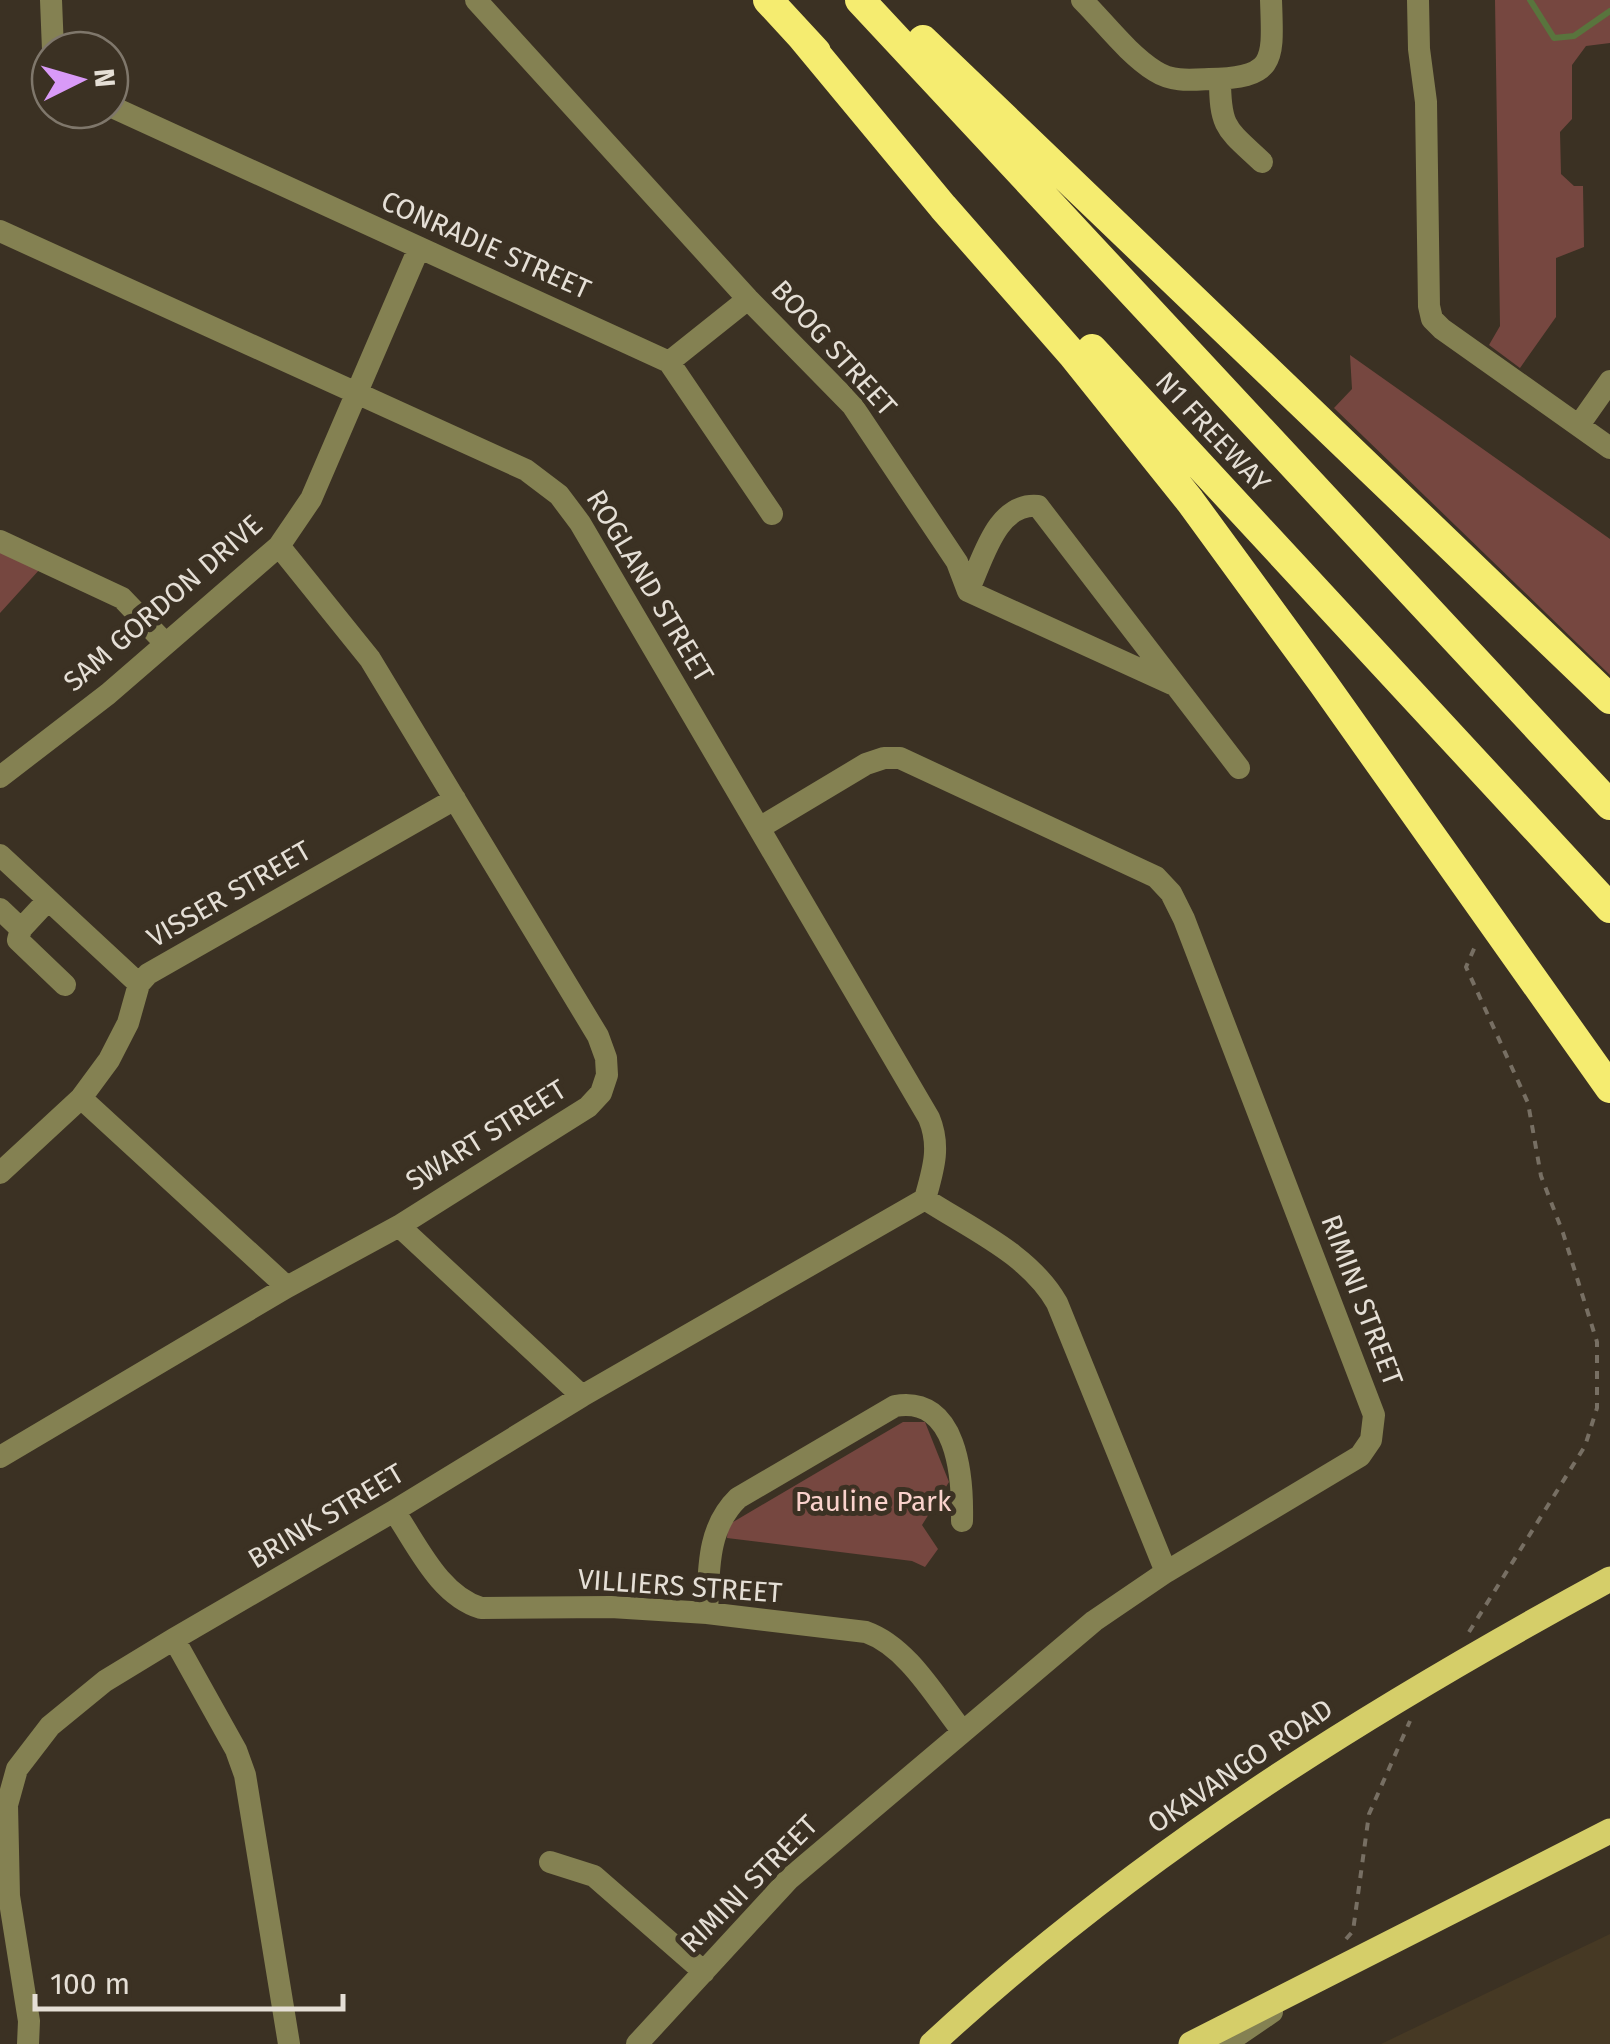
<svg xmlns="http://www.w3.org/2000/svg" width="1610" height="2044" font-family="'Fira Sans',sans-serif">
	<style>
		.built { fill: #463924 }
		.green { fill: #764740 }
		.lines { fill: none; stroke-linecap: round; stroke-linejoin: round }
		.stream { stroke: #59743d; stroke-width: 6 }
		.path { stroke: #776f63; stroke-width: 4; stroke-dasharray: 8 8; stroke-linecap: butt }
		.minor { stroke: #848152; stroke-width: 22 }
		.major { stroke: #d5ce69; stroke-width: 25 }
		.highway { stroke: #f5ec70; stroke-width: 30 }
		.labels { text-anchor: middle; dominant-baseline: central; stroke-width: 10; stroke-linejoin: round; paint-order: stroke }
		.street-label { font-size: 28px; fill: #e5dfd6; stroke: #3b3123 }
		.park-label { font-size: 28px; fill: #fad2cc; stroke: #3b3123 }
	</style>
	<rect width="100%" height="100%" fill="#3b3123"/>
	<path class="built" d="M1610,1934V2044H1381Z"/>
	<path class="green" d="M1495,0H1610V43L1586,46L1572,65V119L1560,132L1561,174L1574,186H1583L1584,247L1556,258V317L1520,368L1489,345L1500,326Z
		M1350,355L1610,539V675L1334,408L1352,389Z
		M0,551L40,569L0,613Z
		M903,1422H925L949,1482L922,1525L938,1549L925,1567L912,1561L727,1538L728,1525Z"/>
	<g class="lines">
		<path class="stream" d="M1530,0L1554,38L1574,36L1610,11"/>
		<path class="path" d="M1469,1632L1585,1446L1597,1408V1342L1563,1233L1541,1176L1528,1103L1466,967L1477,942
			M1346,1939L1353,1931L1369,1814L1410,1721"/>
		<path class="minor" d="M51,0L53,50
			M476,0L748,299L852,405L957,562L968,591L1172,684
			M1082,0C1105,23 1128,54 1155,71C1172,82 1190,80 1209,79C1277,78 1273,60 1271,0
			M1418,0L1419,49L1426,102L1429,306L1432,319L1442,329L1610,448
			M1220,79C1220,129 1227,129 1262,162
			M110,106L669,362L772,514
			M0,231L526,470L559,495L580,523L929,1118C941,1147 933,1170 925,1199
			M669,362L748,299
			M1579,425L1610,381
			M0,541L122,598L165,643
			M968,591C983,560 996,502 1038,506L1239,768
			M0,777L108,694L279,546L311,499L419,248
			M0,855L139,984
			M48,900L21,929L18,940L65,985
			M0,909L21,929
			M81,1098L287,1287
			M0,1173L81,1098L109,1060L128,1023L139,984L148,974L455,799
			M925,1199C971,1229 1029,1254 1057,1303L1166,1572
			M399,1226L582,1396
			M0,1457L287,1287L399,1226L588,1107L601,1093L607,1075L606,1058L598,1036L370,659L279,546
			M394,1511C418,1546 439,1595 481,1608L611,1607L707,1613L866,1632C908,1647 936,1698 963,1732
			M707,1613C709,1572 706,1529 738,1498L895,1406C957,1395 963,1476 962,1521
			M174,1639L236,1750L245,1775L289,2044
			M550,1862L594,1876L704,1972
			M28,2044L29,2021L9,1896L7,1805L17,1769L50,1726L105,1681L174,1639L394,1511L582,1396L925,1199
			M637,2044L789,1879L1094,1621L1166,1572L1360,1456L1371,1440L1374,1415L1184,919L1171,893L1156,877L900,758H884L866,764L759,828
			M1225,2044L1272,2012"/>
		<path class="major" d="M932,2044C1139,1853 1364,1713 1610,1579
			M1191,2044L1610,1831"/>
		<path class="highway" d="M768,0L816,52
			M860,0L1610,805
			M802,37L943,207L1073,355L1190,501L1323,683L1610,1088
			M923,40L1610,699
			M1092,349L1610,908"/>
	</g>
	<g class="labels">
		<g class="street-label">
			<text transform="translate(486 245) rotate(24)">CONRADIE STREET</text>
			<text transform="translate(834 348) rotate(48)">BOOG STREET</text>
			<text transform="translate(1213 432) rotate(47)">N1 FREEWAY</text>
			<text transform="translate(650 586) rotate(59)">ROGLAND STREET</text>
			<text transform="translate(163 603) rotate(-41)">SAM GORDON DRIVE</text>
			<text transform="translate(229 894) rotate(-30)">VISSER STREET</text>
			<text transform="translate(486 1135) rotate(-32)">SWART STREET</text>
			<text transform="translate(1362 1300) rotate(69)">RIMINI STREET</text>
			<text transform="translate(326 1516) rotate(-31)">BRINK STREET</text>
			<text transform="translate(680 1586) rotate(4)">VILLIERS STREET</text>
			<text transform="translate(1240 1766) rotate(-34)">OKAVANGO ROAD</text>
			<text transform="translate(749 1884) rotate(-45)">RIMINI STREET</text>
		</g>
		<g class="park-label">
			<text x="873" y="1501">Pauline Park</text>
		</g>
	</g>
	<g transform="translate(80 80) rotate(85)"><circle r="48" fill="#3b3123" stroke="#7f776b" stroke-width="2.5"/>
	<path d="M0-8L18 38L0 25L-18 38Z" fill="#d99af8"/>
	<text y="-15" font-size="28" font-weight="bold" text-anchor="middle" fill="#e5dfd6">N</text>
	</g>
	<path d="M35 1994v15h308v-15" fill="none" stroke="#e5dfd6" stroke-width="5"/>
	<text x="50" y="1994" font-size="30" fill="#e5dfd6" stroke="#3b3123" stroke-width="8" paint-order="stroke">100 m</text>
</svg>
